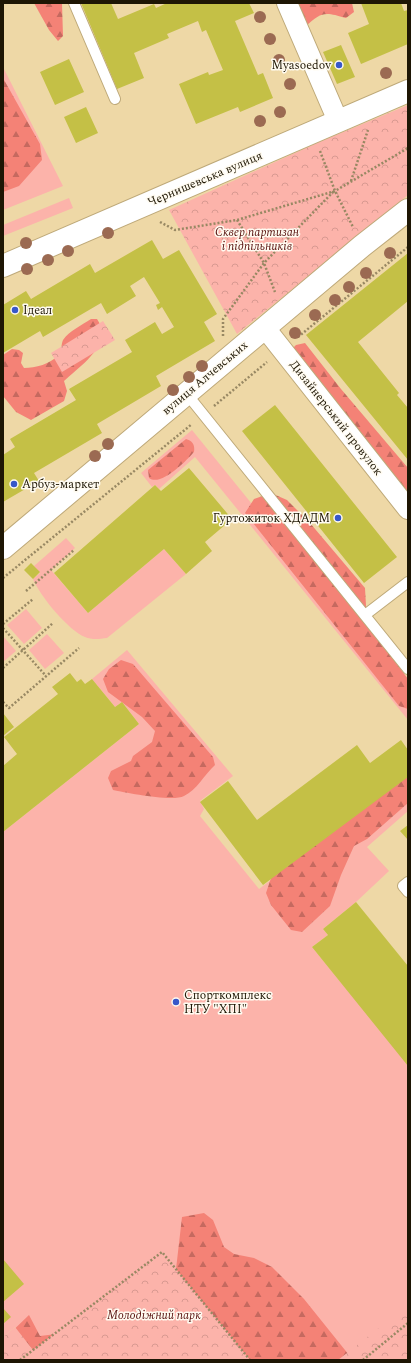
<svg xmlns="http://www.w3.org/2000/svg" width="411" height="1363" font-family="Spectral,serif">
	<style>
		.grass { fill: #fcb3aa }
		.forest { fill: url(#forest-firs) }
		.park { fill: url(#park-crowns) }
		.building { fill: #c4c046 }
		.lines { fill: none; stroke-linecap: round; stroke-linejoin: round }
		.lane-casing { stroke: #bea979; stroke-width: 12 }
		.street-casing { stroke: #bea979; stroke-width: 22 }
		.secondary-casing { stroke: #bea979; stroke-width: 24 }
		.path { stroke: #988863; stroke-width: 2.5; stroke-dasharray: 2 2; stroke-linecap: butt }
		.lane { stroke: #fff; stroke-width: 10 }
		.street { stroke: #fff; stroke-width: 20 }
		.secondary { stroke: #fff; stroke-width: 22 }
		.tree { fill: #9b6a52 }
		.poi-dot { fill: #3758c9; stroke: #fffbf1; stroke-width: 1.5 }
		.labels { text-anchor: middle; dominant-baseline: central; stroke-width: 3; stroke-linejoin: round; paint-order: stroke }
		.poi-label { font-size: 12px; fill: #1e1604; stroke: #fffbf1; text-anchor: start }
		.street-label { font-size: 12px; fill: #1e1604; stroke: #fffbf1 }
		.park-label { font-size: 12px; font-style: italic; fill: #57100d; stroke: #fffbf1 }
	</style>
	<defs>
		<pattern id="forest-firs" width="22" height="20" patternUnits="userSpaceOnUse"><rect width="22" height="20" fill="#f48276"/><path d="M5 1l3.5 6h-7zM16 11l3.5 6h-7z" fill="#c5695f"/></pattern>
		<pattern id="park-crowns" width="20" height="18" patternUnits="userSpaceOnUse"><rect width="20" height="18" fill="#fcb3aa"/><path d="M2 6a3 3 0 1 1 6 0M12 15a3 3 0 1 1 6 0" fill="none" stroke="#d89991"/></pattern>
	</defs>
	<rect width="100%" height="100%" fill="#eed8a6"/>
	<path class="grass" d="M3,60V67L63,186L3,210Z
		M69,198L73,208L3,236V225Z
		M192,430L408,697V720L195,457L159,489L155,485L152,487L141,473Z
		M66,538L75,548L51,570L88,613L164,549L186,574L107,638C99,639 92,640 85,637C68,630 40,596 33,579L40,573L34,566Z
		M26,609L42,628L24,644L7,625Z
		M47,634L64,653L45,669L29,650Z
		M3,636L16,651L3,662Z
		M127,650L233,776L200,801L204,809L200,816L259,889L408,777V811L367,847L389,871L356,902L323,929L328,935L312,947L408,1064V1310L341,1360L33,1350L15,1327L3,1337V832L139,724L122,702L115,707L92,679Z"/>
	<path class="forest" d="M34,3H62L63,36L58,41L49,30Z
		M292,3H352L354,12L346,18C325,12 322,11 305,27Z
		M3,78L40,144L42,160L19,186L3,192Z
		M91,319H97C114,344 80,366 64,381L67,391L64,401L31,420L16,412L3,396V355L12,349L19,350L23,353L21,363L24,368C35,368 51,364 58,355C62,351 61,344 63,340C69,331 82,325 91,319Z
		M305,343L341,389L408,468V501L293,348L296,345Z
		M186,439C193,441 195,445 194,452C186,461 161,487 149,478L148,470Z
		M271,493L287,500L310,523L365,588L367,623L408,679V709L399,706L245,513L254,499Z
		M121,660L133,664L213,757L215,765C204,775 197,790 184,796C173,802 127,793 113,790L108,778L111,771L131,761L133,756L152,742L155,731L142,717L108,692L103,679L109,669Z
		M408,766V803L367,839L354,846L341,875L330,906L302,932L291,930L271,905L266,893L279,854Z
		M204,1213L213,1220L224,1247L234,1254L254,1258L272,1267L304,1299L353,1360H158L175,1278L182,1217Z
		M29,1315L40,1336L97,1329L127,1360H3V1340Z"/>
	<path class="park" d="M408,105V195L237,334L169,210L317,143Z
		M103,321L115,340L62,372L51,353Z
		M162,1252L250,1360H3V1337L15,1327L33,1350Z
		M408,1305V1360H338Z"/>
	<path class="building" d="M81,3H111L118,19L154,4L156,8L167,3H249L254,13L235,21L258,75L263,73L273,98L240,112L238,107L196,124L179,84L208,72L209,75L223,70L206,30L202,32L198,21L167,34L169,38L134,53L144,78L117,89Z
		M361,3H401L404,11L408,10V44L361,64L348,33L369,24Z
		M341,45L355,77L337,84L323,52Z
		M69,59L84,92L55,105L40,72Z
		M86,107L98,133L76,143L64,117Z
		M152,240L163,259L179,250L217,314L204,322L215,341L156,376L161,386L97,424L102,433L34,473L39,481L3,502V455L15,447L10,439L76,400L69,389L132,352L125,340L155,322L162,334L174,327L162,307L158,310L156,305L160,303L144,277L130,286L136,296L107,314L101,303L43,337L40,331L3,353V305L26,291L31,299L90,264L95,273Z
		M408,253V301L358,342L399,393L397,395L408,408V460L306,335Z
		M275,405L397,557L364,583L242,431Z
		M189,468L232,519L205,542L212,551L186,574L164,549L88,613L54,573L155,485L161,491Z
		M31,563L40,572L33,579L24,570Z
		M70,673L77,682L81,679L85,684L92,679L115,707L122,702L139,724L3,832V766L17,754L4,737L58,694L52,687Z
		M3,713L14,727L3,736Z
		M401,740L408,750V777L263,885L200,802L228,781L257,820L357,745L370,763Z
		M408,825V840L400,831Z
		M356,902L408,966V1066L312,947L328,935L323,929Z
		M3,1259L24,1284L3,1302Z
		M3,1308L11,1317L3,1324Z"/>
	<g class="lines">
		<defs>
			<path id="lane" d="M74,3L115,99
				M186,393L408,669
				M365,615L408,582
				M408,882L403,886L408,892"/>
			<path id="street" d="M287,3L338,121
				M265,328L408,509"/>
			<path id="secondary" d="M3,266L408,91
				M3,548L362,246L408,210"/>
		</defs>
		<use href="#lane" class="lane-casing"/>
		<use href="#street" class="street-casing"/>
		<use href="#secondary" class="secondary-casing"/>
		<path class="path" d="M320,151L335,191L353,227
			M351,181L368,130
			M237,220L264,263L275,292
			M160,222L175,230L237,220L335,191L408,148
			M223,336V319L264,263L334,191
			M298,337L408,247
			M214,406L267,362
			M3,578L192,424
			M26,591L74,550
			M3,624L33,599
			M3,628L46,676
			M3,668L53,623
			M3,702L9,708L79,648
			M20,1360L162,1252L250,1360
			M363,1360L408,1323"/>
		<use href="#lane" class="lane"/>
		<use href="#street" class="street"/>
		<use href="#secondary" class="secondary"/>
	</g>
	<g class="tree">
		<circle cx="260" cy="17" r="6"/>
		<circle cx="270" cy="39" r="6"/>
		<circle cx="279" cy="60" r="6"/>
		<circle cx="386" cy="73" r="6"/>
		<circle cx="290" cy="84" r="6"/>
		<circle cx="280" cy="112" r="6"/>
		<circle cx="260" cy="121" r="6"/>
		<circle cx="108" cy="233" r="6"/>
		<circle cx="26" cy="243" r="6"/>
		<circle cx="68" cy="251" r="6"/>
		<circle cx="390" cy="253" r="6"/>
		<circle cx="48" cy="260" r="6"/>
		<circle cx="27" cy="269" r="6"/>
		<circle cx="366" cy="273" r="6"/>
		<circle cx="349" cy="287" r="6"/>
		<circle cx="335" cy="300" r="6"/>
		<circle cx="315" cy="315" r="6"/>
		<circle cx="295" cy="333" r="6"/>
		<circle cx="202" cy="366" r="6"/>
		<circle cx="189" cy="377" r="6"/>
		<circle cx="173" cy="390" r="6"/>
		<circle cx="108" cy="444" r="6"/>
		<circle cx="95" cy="456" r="6"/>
	</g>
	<g class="poi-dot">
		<circle cx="339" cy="65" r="4"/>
		<circle cx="15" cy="310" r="4"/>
		<circle cx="14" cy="484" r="4"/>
		<circle cx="338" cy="518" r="4"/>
		<circle cx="176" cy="1002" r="4"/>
	</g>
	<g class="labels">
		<g class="poi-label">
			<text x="331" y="65" text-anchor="end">Myasoedov</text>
			<text x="23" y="310">Ідеал</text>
			<text x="22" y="484">Арбуз-маркет</text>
			<text x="330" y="518" text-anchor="end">Гуртожиток ХДАДМ</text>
			<text x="184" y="995">Спорткомплекс<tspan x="184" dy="14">НТУ "ХПІ"</tspan></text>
		</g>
		<g class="street-label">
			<text transform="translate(205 179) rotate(-23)">Чернишевська вулиця</text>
			<text transform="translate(205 378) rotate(-40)">вулиця Алчевських</text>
			<text transform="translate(336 418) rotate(52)">Дизайнерський провулок</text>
		</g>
		<g class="park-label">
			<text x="257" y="232">Сквер партизан<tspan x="257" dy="14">і підпільників</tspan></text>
			<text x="154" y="1315">Молодіжний парк</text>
		</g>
	</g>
	<rect width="411" height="1363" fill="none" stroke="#1e1604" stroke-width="8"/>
</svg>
